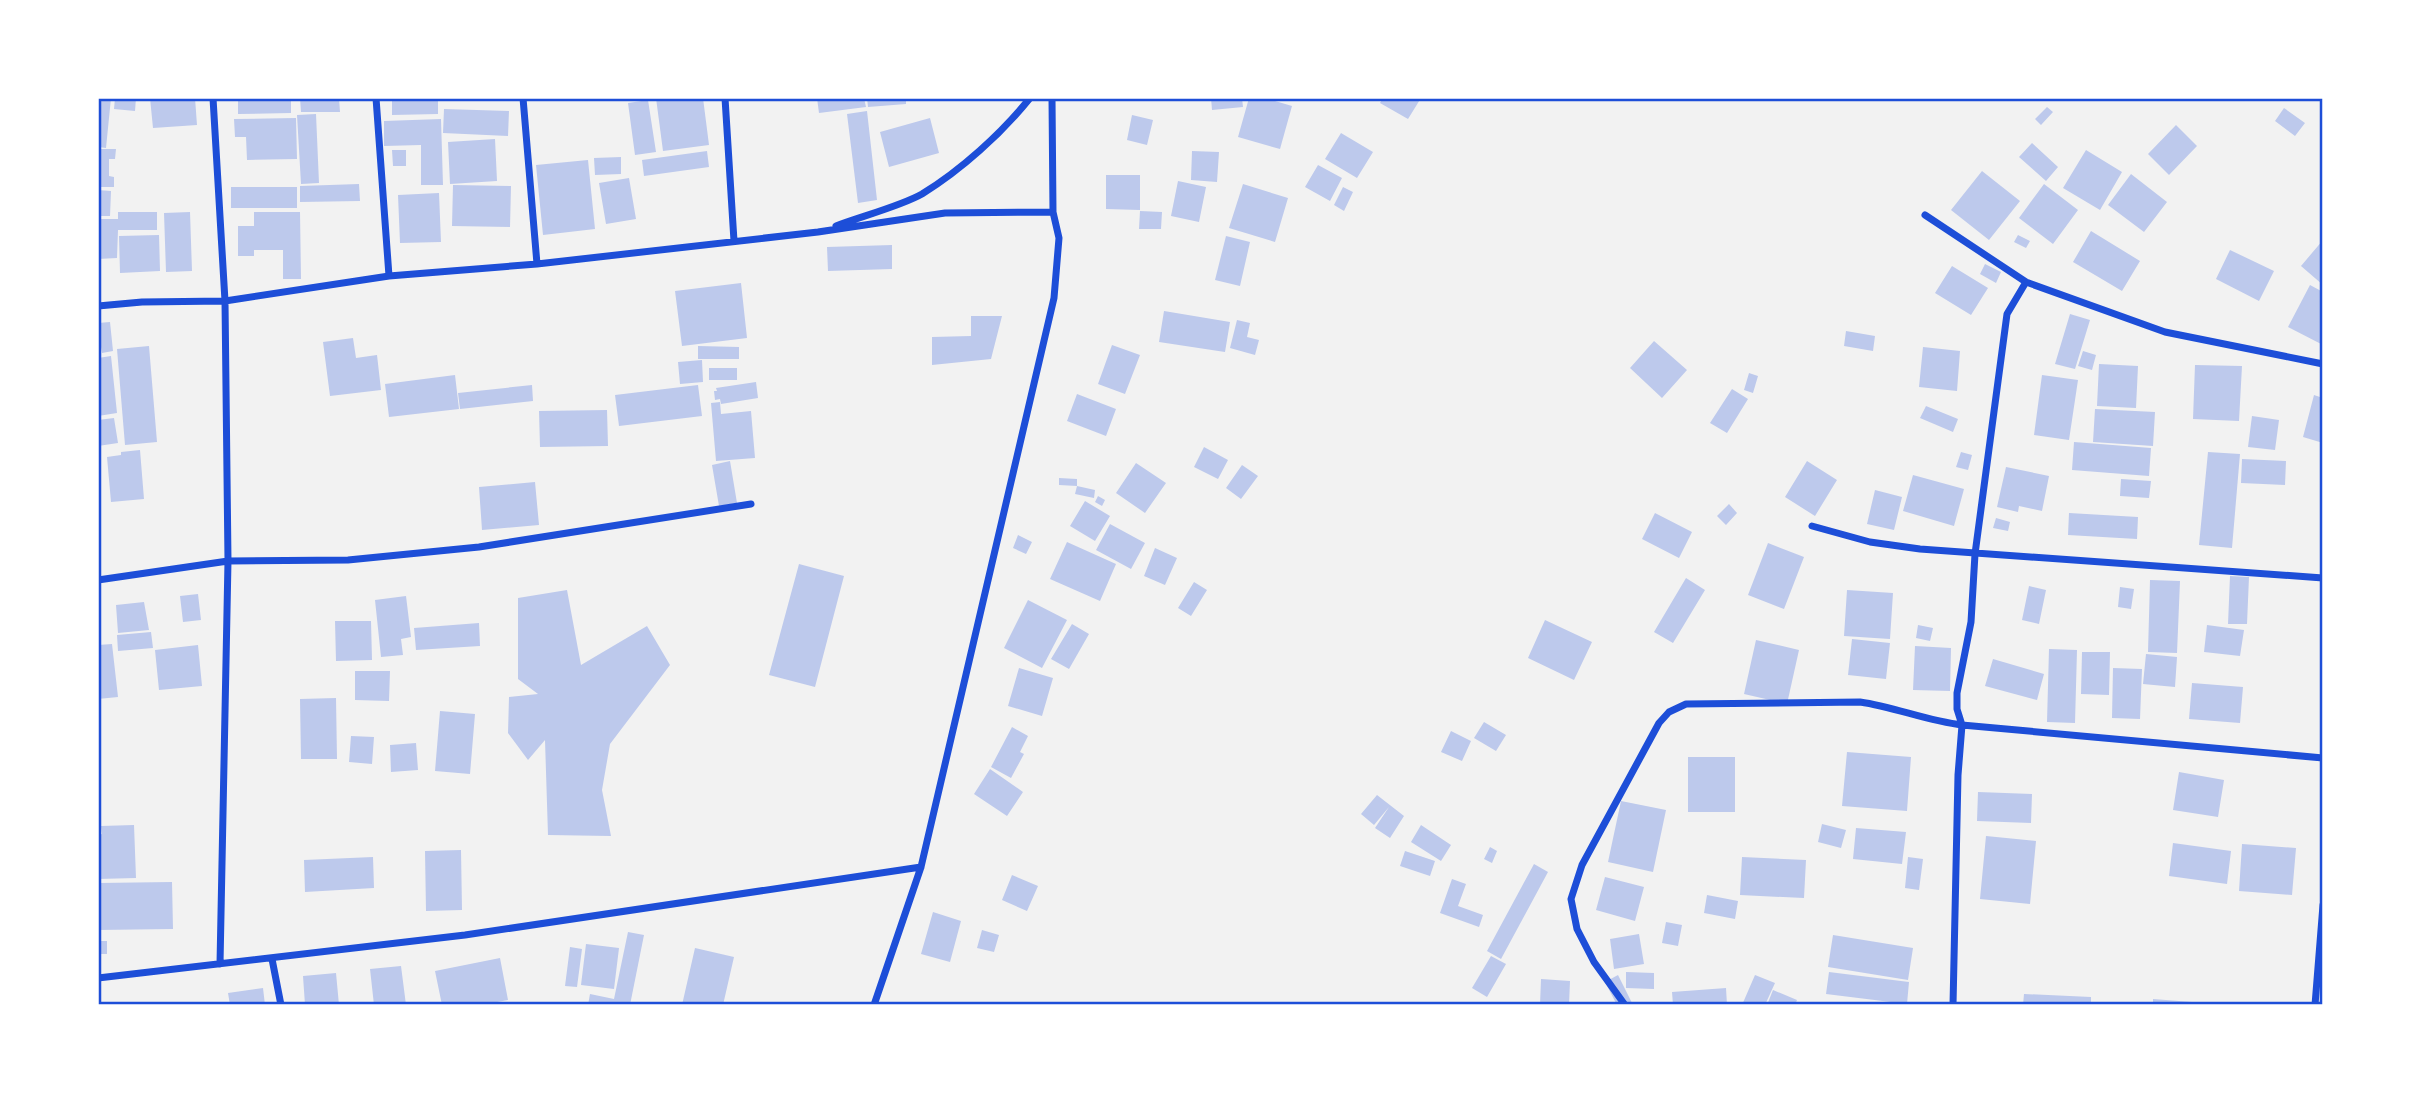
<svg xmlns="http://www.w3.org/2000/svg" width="2421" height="1103" font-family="Jost,sans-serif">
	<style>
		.building { fill: #bdc9ec }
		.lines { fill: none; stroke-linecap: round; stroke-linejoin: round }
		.minor { stroke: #1d4ed8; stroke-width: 7 }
		.neatline { fill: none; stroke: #1d4ed8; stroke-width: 2.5 }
	</style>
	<rect width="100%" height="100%" fill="#f2f2f2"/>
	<path class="building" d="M98,98H111L106,148L98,147Z
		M115,98H136L135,111L114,109Z
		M150,98H195L197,125L153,128Z
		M238,98H291V113L238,114Z
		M300,98H339L340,112H301Z
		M392,98H438V114L392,115Z
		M656,98H703L709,145L663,151Z
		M817,98H864L866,107L819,113Z
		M867,98H906V104L868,107Z
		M1211,98H1242L1243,107L1212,110Z
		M1249,98H1265L1292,106L1280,149L1238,137Z
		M1383,98H1421L1408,119L1380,103Z
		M648,100L656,152L635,155L628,103Z
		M2047,107L2053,112L2041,125L2035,119Z
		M2284,108L2305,123L2295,136L2275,121Z
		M444,109L509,111L508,136L443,133Z
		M867,111L877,200L858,203L847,114Z
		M316,114L319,183L301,184L297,115Z
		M1132,115L1153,120L1147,145L1127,140Z
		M296,118L297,159L247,160L246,137H235L234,119Z
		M930,118L939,153L889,167L880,132Z
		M441,119L443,185H421V145L384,146V121Z
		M2176,125L2197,146L2169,175L2148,154Z
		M1341,133L1373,152L1357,178L1325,159Z
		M495,139L497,181L450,184L448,142Z
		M2032,143L2058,167L2046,181L2019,157Z
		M98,149H116L115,159H109V176L114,177V187H98Z
		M392,150H406V166H393Z
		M2086,150L2122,172L2100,210L2063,188Z
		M707,151L709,167L644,176L642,160Z
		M1192,151L1219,152L1217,182L1191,180Z
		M621,157V174L595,175L594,158Z
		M588,160L595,229L543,235L536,165Z
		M1318,165L1342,178L1330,201L1305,187Z
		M1982,171L2020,201L1989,240L1951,210Z
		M2131,174L2167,202L2144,232L2108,205Z
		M1106,175H1140V210L1106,209Z
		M629,178L636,219L606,224L599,183Z
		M1178,181L1206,187L1199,222L1171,216Z
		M359,184L360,201L300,202V186Z
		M1243,184L1288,198L1275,242L1229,228Z
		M2044,184L2078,210L2053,244L2019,218Z
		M453,185L511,186L510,227L452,226Z
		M231,187H297V208H231Z
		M1343,187L1353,192L1344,211L1334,205Z
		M98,190L111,191L110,216H98Z
		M439,193L441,242L400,243L398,195Z
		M1140,211L1162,212L1161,229H1139Z
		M118,212H157V230H118L117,258L98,259V219H118Z
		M190,212L192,271L166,272L164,213Z
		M254,212H300L301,279H283V250H254V256H238V226H254Z
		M2091,231L2140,261L2122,291L2073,262Z
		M159,235L160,271L120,273L119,236Z
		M2018,235L2030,241L2026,248L2014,242Z
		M1226,236L1250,242L1240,286L1215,280Z
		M2323,240V285L2301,266Z
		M892,245V269L828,271L827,247Z
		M2230,250L2274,271L2259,301L2216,279Z
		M1985,264L2001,272L1996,283L1980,274Z
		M1952,266L1988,288L1971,315L1935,293Z
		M741,283L747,338L682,346L675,291Z
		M2310,285L2323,292V345L2288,327Z
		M1164,311L1230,322L1225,352L1159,342Z
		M2070,314L2090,320L2075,369L2055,364Z
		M971,316H1002L991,359L932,365V337L971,336Z
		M1237,320L1250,323L1247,337L1259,340L1255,355L1230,348Z
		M110,322L113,351L102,353L101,347H98V323Z
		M1846,331L1875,336L1873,351L1844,346Z
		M353,338L356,358L377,355L381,390L330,396L323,342Z
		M1654,341L1687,370L1662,398L1630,368Z
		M1112,345L1140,355L1125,394L1098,384Z
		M149,346L157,442L125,445L117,349Z
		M698,346L739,347V359H698Z
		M1923,347L1960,351L1957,391L1919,387Z
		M2083,351L2096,355L2092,370L2078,366Z
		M111,356L117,413L98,416V358Z
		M702,360L703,382L680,384L678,362Z
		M2099,364L2138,366L2136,408L2097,406Z
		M2195,365L2242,366L2239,421L2193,419Z
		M709,368H737V380H709Z
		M1749,373L1758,376L1753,393L1744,390Z
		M455,375L459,409L389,417L385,384Z
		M2042,375L2078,380L2069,440L2034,435Z
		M756,382L758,398L721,404L720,399L715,400L714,391H717L716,388Z
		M532,385L533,401L460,409L458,393Z
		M698,385L702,416L619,426L615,395Z
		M1732,389L1748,399L1727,433L1710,423Z
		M1077,394L1116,409L1106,436L1067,421Z
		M2314,395L2323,398V443L2303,437Z
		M720,402L721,414L751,411L755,458L716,461L711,403Z
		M1926,406L1958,419L1953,432L1920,418Z
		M2095,409L2155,412L2153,446L2093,442Z
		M607,410L608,446L540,447L539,411Z
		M2252,416L2279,420L2275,450L2248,447Z
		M114,418L118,443L98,446V420Z
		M2074,442L2151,448L2149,476L2072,470Z
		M1204,447L1228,460L1218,479L1194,467Z
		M140,450L144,499L111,502L107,457L121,455V452Z
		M1961,452L1972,455L1968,470L1956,467Z
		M2208,452L2240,454L2232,548L2199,545Z
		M2242,459L2286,461L2285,485L2241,483Z
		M730,461L737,503L719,506L712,465Z
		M1807,461L1837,480L1815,516L1785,497Z
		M1136,463L1166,483L1145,513L1116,493Z
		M1242,465L1258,476L1241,499L1226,488Z
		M2006,467L2049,476L2042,511L2019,506L2018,512L1997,507Z
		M1913,475L1964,489L1954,526L1903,511Z
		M1059,478L1077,479V486L1059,485Z
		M2121,479L2151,481L2149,498L2120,496Z
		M535,482L539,525L482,530L479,487Z
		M1077,486L1095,490L1094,498L1075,494Z
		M1875,490L1902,497L1894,530L1867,524Z
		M1098,496L1105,500L1102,506L1095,502Z
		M1085,501L1110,516L1095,541L1070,526Z
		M1729,504L1737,513L1726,525L1717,516Z
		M1655,513L1692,532L1679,558L1642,539Z
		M2069,513L2138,517L2137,539L2068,535Z
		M1996,518L2010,522L2008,531L1993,528Z
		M1110,524L1145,543L1131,569L1096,550Z
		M1018,535L1032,542L1026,554L1013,548Z
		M1067,542L1116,564L1100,601L1050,579Z
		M1768,543L1804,557L1784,609L1748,595Z
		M1155,548L1177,558L1165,585L1144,576Z
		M799,564L844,576L815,687L769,675Z
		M2230,576L2249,577L2247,624H2228Z
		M1686,578L1705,590L1673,643L1654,632Z
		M2150,580L2180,581L2177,653L2148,652Z
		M1194,582L1207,590L1191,616L1178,608Z
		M2029,586L2046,590L2039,624L2022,620Z
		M2120,587L2134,589L2131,609L2118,607Z
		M567,590L581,665L647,626L670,665L610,744L602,790L611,836L548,835L545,740L528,760L508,733L509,697L538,694L518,679V598Z
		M1847,590L1893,593L1890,639L1844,636Z
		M198,594L201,620L183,622L180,596Z
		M406,596L411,637L401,639L403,655L381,657L375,600Z
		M1028,600L1067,620L1042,668L1004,648Z
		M144,602L149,630L118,633L116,605Z
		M1545,620L1592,642L1574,680L1528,658Z
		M335,621H371L372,660L336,661Z
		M479,623L480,646L416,650L414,628Z
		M1072,624L1089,634L1069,669L1051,659Z
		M1918,625L1933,628L1930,641L1916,638Z
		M2207,625L2244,630L2240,656L2204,652Z
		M151,632L153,648L118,651L117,635Z
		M1852,639L1890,643L1886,679L1848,675Z
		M1756,640L1799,650L1787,704L1744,694Z
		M112,644L118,697L98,699V645Z
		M198,645L202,686L159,690L155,650Z
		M1915,646L1951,648L1950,691L1913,690Z
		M2049,649L2077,650L2075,723L2047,722Z
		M2082,652H2110L2109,695L2081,694Z
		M2146,654L2177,657L2175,687L2143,684Z
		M1993,659L2044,674L2037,700L1985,686Z
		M1019,668L1053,678L1042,716L1008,706Z
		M2113,668L2142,669L2140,719L2112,718Z
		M355,671H390L389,701L355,700Z
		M2192,683L2243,687L2240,723L2189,719Z
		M336,698L337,759H301L300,699Z
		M440,711L475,714L470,774L435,771Z
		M1484,722L1506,735L1496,751L1474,738Z
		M1012,727L1028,736L1020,752L1024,754L1011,778L991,767Z
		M1451,731L1471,741L1462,761L1441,752Z
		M351,736L374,737L372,764L349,762Z
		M416,743L418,770L391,772L390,745Z
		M1847,752L1911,757L1907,811L1842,806Z
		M1688,757H1735V812H1688Z
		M990,769L1023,792L1007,816L974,794Z
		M2179,772L2224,780L2218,817L2173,810Z
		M1978,792L2032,794L2031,823L1977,821Z
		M1377,795L1404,816L1390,838L1375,828L1389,807L1374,825L1361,814Z
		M1621,801L1666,810L1653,872L1608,862Z
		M1822,824L1846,830L1841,848L1818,842Z
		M134,825L136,878L98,879V835L102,834L101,826Z
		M1421,825L1451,845L1441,861L1411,842Z
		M1856,828L1906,832L1902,864L1853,859Z
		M1986,836L2036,841L2030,904L1980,899Z
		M2173,843L2231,851L2227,884L2169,876Z
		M2242,844L2296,848L2292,895L2239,891Z
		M1490,847L1497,851L1492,863L1484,859Z
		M461,850L462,910L426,911L425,851Z
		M1405,851L1435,861L1430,876L1400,866Z
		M373,857L374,888L305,892L304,860Z
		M1742,857L1806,860L1804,898L1740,895Z
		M1908,857L1923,859L1919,890L1905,888Z
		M1534,864L1548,872L1501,959L1487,951Z
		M1012,875L1038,886L1027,911L1002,900Z
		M1605,877L1644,887L1635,921L1596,910Z
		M1452,879L1466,884L1458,906L1483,915L1479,927L1440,913Z
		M172,882L173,929L98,930V883Z
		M1707,895L1738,901L1735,919L1704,913Z
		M933,912L961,921L950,962L921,954Z
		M1666,922L1682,925L1678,946L1662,943Z
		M982,930L999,935L994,952L977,948Z
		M628,932L644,935L630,1005H588L590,994L614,999Z
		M1639,934L1644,964L1614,969L1610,939Z
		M1833,935L1913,948L1908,980L1828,967Z
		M98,941H107V954H98Z
		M586,944L619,948L614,989L581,985Z
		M570,947L582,949L577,987L565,986Z
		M695,948L734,957L723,1005H682Z
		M1491,956L1506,964L1487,997L1472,988Z
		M500,958L508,1000L481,1005H442L435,971Z
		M401,966L406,1005H374L370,969Z
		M1626,972L1654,973V989L1626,988Z
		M1829,972L1909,982L1907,1004L1826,994Z
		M336,973L339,1005H305L303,976Z
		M1618,975L1633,1005H1617L1605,982Z
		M1755,975L1775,983L1765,1005H1742Z
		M1541,979L1570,981L1569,1005H1540Z
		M263,988L265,1005H230L228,993Z
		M1726,988L1727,1005H1673L1672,992Z
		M1773,990L1797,1000L1795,1005H1767Z
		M2024,994L2091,997V1005H2023Z
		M2153,999L2205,1003V1005H2153Z"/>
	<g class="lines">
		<path class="minor" d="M213,98L225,301L228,561L220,964
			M376,98L389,276
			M523,98L537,264
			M725,98L734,241
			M1925,215L2026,282L2165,332L2323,364
			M836,226C859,217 901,206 922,194C961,170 1001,134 1030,98
			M98,306L142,302L225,301L389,276L537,264L818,232L945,213L1053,212
			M1812,526L1870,542L1920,549L2323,578
			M98,580L228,561L348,560L479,547L751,504
			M272,959L281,1005
			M98,978L465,935L921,867
			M874,1005L921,867L1054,298L1059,238L1053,212L1052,98
			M1625,1005L1594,962L1577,929L1571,899L1582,865L1659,723L1669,712L1686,704L1860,702C1895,707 1927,721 1962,725L2323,758
			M1953,1005L1958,775L1962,725L1957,709V693L1971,622L1975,554L2007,314L2026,282
			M2315,1005L2323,905"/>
	</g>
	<rect width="2421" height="1103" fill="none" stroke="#ffffff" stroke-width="200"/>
	<rect x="100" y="100" width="2221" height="903" class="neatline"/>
</svg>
